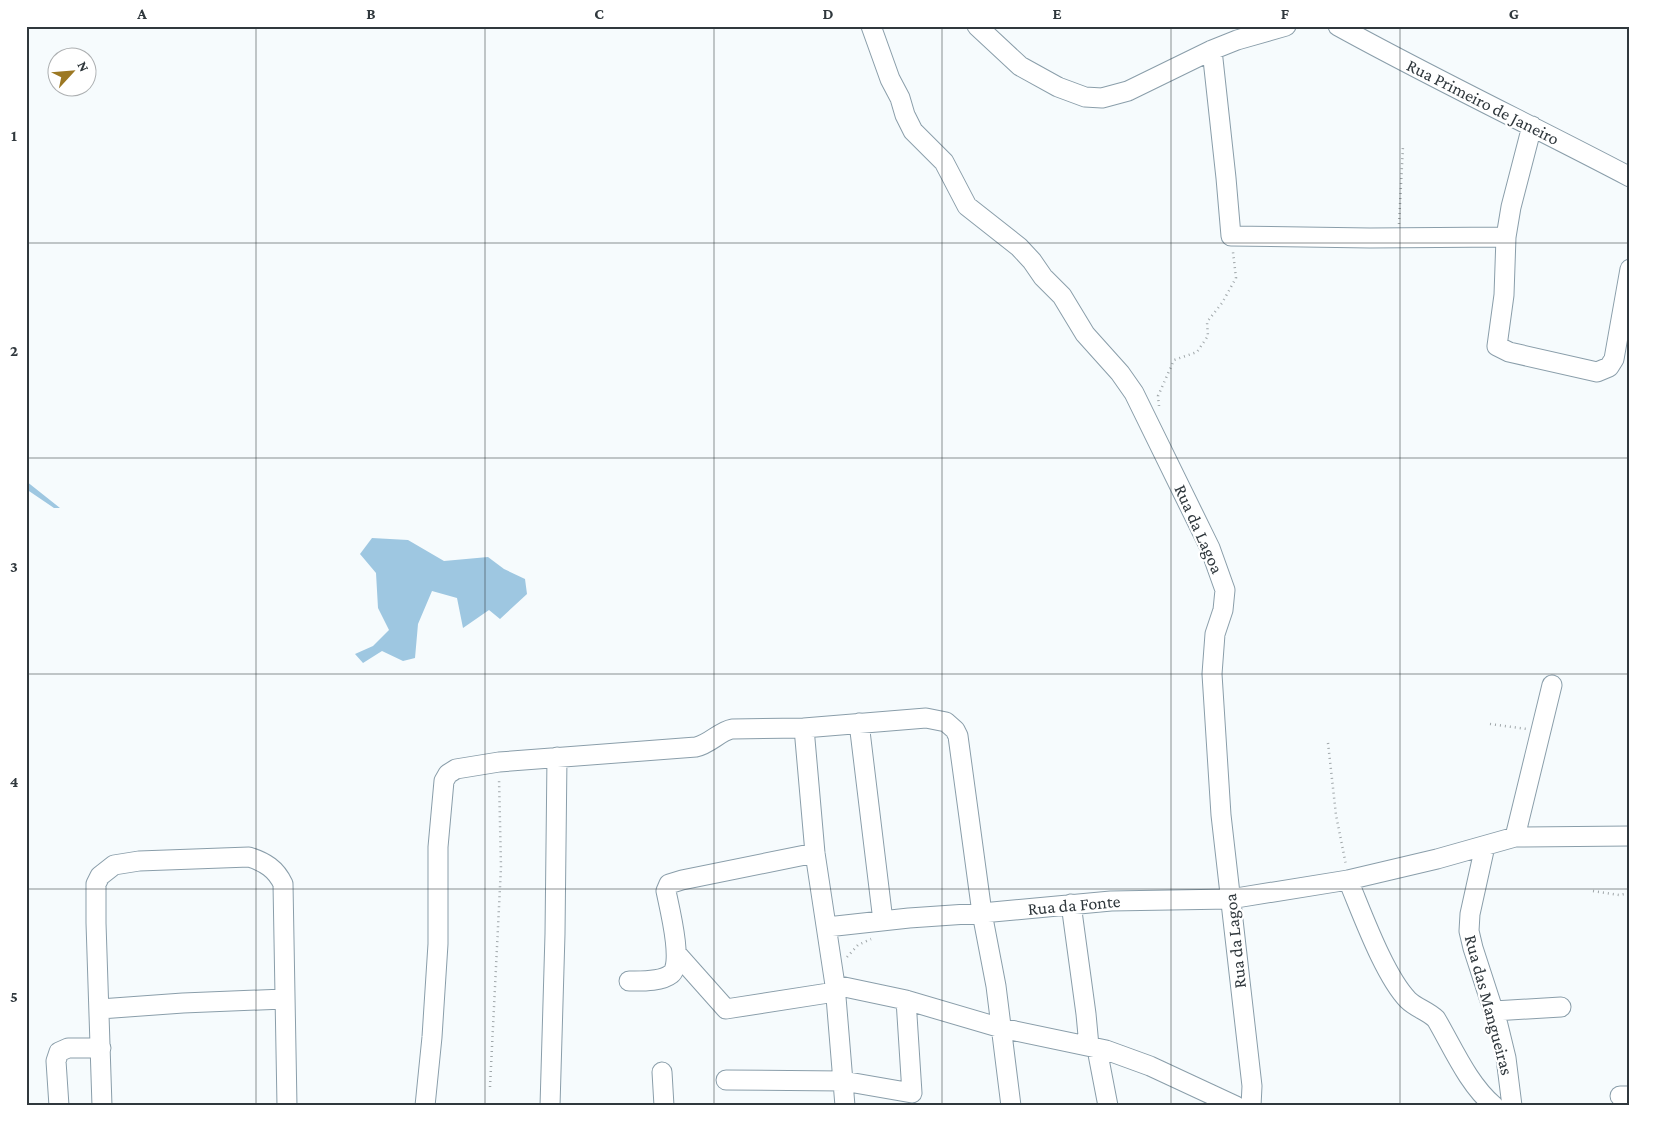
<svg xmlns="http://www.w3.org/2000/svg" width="1656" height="1132" font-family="'Crimson Pro',serif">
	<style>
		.water { fill: #9ec7e1 }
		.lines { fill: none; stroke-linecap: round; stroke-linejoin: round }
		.minor-casing { stroke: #8a9eaa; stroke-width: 21 }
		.path { stroke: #a0a7aa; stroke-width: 2.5; stroke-dasharray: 1 4; stroke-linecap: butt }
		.minor { stroke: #fff; stroke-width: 19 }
		.grid { fill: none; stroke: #30383d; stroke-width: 1; stroke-opacity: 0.55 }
		.labels { text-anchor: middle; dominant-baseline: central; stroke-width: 4.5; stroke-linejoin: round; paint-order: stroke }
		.street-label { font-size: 18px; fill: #30383d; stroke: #fff }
		.neatline { fill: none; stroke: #30383d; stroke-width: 2 }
		.grid-label { font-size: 16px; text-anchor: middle; font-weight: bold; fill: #30383d }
	</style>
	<rect width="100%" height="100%" fill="#f6fbfd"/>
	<path class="water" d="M26,481L60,508H54L26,489Z
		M372,538L408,540L444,561L488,557L504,569L525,579L527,594L500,619L489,610L463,628L457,598L432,591L418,624L415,658L403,661L382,651L363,663L355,654L373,646L389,630L378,608L376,573L360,554Z"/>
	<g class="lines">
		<defs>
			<path id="minor" d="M871,26L890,79L900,98L905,115L913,131L944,162L967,206L1019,247L1032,261L1043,277L1062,296L1085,334L1120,373L1134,393L1210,548L1225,590L1223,610L1215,634L1212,674L1221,815L1252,1086L1251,1106
				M977,26L1020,66L1058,87L1085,97L1102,98L1128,91L1212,50L1237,40L1286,26
				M1338,26C1434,79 1533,126 1630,177
				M1212,50L1226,178L1231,236L1370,238L1506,237
				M1532,126L1511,207L1506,237L1504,295L1497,346L1509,352L1597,372L1609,367L1614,359L1630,269
				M859,723L883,921
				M804,728L815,853L835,985L845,1106
				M1515,837L1552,685
				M1485,846L1470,914L1469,931L1473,948L1498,1025L1506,1058L1512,1106
				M1348,880C1362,913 1384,975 1408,1000C1416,1008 1428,1011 1436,1019C1453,1048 1468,1084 1494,1106
				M1071,904L1086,1014L1089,1046
				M827,927L909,918L982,913L1111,901L1230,899L1348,880L1437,859L1515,837L1630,836
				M677,954L726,1009L835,992
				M629,981C641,981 661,982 671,974C684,965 669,906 666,891L669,884L682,880L815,853
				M835,985L906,1000L1001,1028L1106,1050L1150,1066L1236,1106
				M100,1009L183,1003L284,999
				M1494,1011L1561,1007
				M1097,1049L1108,1106
				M662,1072L664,1106
				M726,1080L843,1081L912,1093L906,1000
				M1620,1096H1630
				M59,1106L56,1061L59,1052L68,1048H101
				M102,1106L96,923V884L100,876L114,865L139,861L249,857C265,862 276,869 283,884L287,1106
				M425,1106L432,1037L438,944V847L444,781L448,774L456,769L499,762L696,747C710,744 720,731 732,729L804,728L926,718L946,722L955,730L958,736L982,913L996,986L1011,1106
				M550,1106L555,934L557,757"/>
		</defs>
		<use href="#minor" class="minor-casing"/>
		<path class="path" d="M1399,224L1403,146
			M1159,406L1158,396L1174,360L1197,352L1208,336L1207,322L1222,303L1236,278L1233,252
			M1490,724L1527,729
			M1328,743L1336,815L1346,865
			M1593,891L1619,895L1630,893
			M847,957L858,945L871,939
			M490,1087L501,867L499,778"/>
		<use href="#minor" class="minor"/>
	</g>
	<path class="grid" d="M256,26V1106M485,26V1106M714,26V1106M942,26V1106M1171,26V1106M1400,26V1106M26,243H1630M26,458H1630M26,674H1630M26,889H1630"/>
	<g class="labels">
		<g class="street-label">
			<text transform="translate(1483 102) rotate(27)">Rua Primeiro de Janeiro</text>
			<text transform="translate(1199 529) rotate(66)">Rua da Lagoa</text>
			<text transform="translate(1074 905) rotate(-5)">Rua da Fonte</text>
			<text transform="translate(1235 941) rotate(-96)">Rua da Lagoa</text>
			<text transform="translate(1489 1005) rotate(75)">Rua das Mangueiras</text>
		</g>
	</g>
	<rect width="1656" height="1132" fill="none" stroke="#ffffff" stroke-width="55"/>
	<g transform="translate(72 72) rotate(64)"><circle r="24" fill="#ffffff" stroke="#acafb1"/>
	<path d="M0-4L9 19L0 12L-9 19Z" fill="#9c7823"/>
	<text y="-8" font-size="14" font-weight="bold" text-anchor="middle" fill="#30383d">N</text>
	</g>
	<rect x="28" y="28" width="1600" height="1076" class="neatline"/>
	<g class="grid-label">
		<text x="142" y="19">A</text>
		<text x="371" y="19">B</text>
		<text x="599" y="19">C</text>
		<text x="828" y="19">D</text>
		<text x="1057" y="19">E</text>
		<text x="1285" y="19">F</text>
		<text x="1514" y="19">G</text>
		<text x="14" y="141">1</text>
		<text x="14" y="356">2</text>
		<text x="14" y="572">3</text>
		<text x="14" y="787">4</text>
		<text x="14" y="1002">5</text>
	</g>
</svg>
